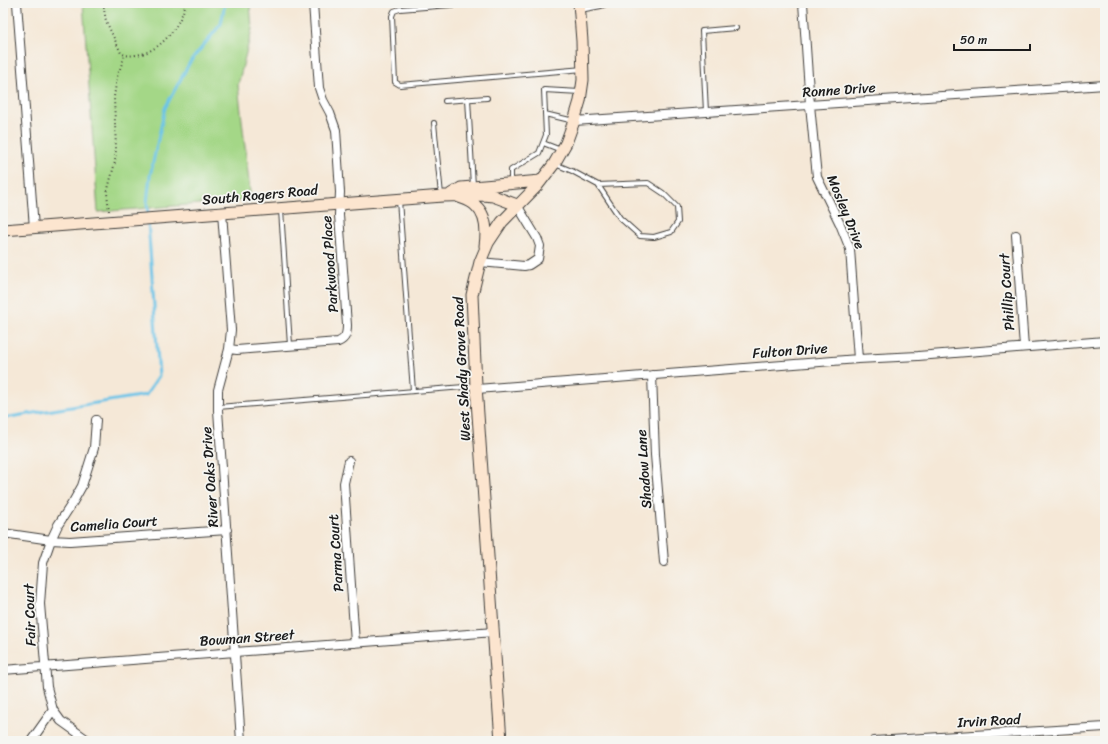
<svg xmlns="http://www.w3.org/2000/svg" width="1108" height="744" font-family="Sriracha,sans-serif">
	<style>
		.green { fill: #a4d787; stroke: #607a52 }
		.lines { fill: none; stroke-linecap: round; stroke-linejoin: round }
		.stream { stroke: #6ac4e8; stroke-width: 3 }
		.lane-casing { stroke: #3d3b38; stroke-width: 6 }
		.street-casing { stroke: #3d3b38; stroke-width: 10 }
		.secondary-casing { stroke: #3d3b38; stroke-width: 13 }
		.path { stroke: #3d3b38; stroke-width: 2; stroke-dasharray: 1 3; stroke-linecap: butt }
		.lane { stroke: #fff; stroke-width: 4 }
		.street { stroke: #fff; stroke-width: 8 }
		.secondary { stroke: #fce5cf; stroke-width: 11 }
		.labels { text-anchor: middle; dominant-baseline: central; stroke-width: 3.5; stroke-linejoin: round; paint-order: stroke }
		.street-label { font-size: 14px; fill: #1c1c1c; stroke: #f6f6f2 }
	</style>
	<rect width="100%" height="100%" fill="#f6f6f2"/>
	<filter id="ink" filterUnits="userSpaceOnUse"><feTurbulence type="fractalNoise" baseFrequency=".025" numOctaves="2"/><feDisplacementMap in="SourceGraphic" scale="8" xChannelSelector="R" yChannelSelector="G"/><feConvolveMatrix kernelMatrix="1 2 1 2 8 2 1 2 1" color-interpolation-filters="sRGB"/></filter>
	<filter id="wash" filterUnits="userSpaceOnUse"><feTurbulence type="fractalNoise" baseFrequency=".012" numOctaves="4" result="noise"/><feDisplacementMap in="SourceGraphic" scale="16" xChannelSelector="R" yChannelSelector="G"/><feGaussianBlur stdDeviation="0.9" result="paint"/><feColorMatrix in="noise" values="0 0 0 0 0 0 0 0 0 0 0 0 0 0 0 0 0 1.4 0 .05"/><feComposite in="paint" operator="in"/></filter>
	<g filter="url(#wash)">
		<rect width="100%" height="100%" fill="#f5e8d7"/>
		<path class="green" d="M83,3H250L252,29L238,85L251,200L98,212Z"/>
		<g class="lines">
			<path class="stream" d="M148,215L147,203L150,176L165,108L190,62L221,24L225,3
				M3,418L146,395L159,376L148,221"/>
		</g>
	</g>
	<g filter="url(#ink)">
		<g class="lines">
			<defs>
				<path id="lane" d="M476,3L400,9L394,11L392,16L395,82L400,85L583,69
					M580,10L601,6L609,3
					M468,99L473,186
					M445,101L487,98
					M706,112L702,31L736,28
					M545,114L574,121
					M434,123L441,195
					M543,143L561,150
					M555,164L572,171L598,185L620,218L640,236L654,237L671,232L678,222L677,207L663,193L648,183L598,185
					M511,183V170L539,153L546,135L544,90L580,92
					M399,200L413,391
					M281,210L290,345
					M218,407L476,386"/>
				<path id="street" d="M17,3L34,228
					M803,3L810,105L817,177L840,224L850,249L858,359
					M574,121L1105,85
					M222,213L231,330L229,349L218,390V410L241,741
					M1016,235L1024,347
					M480,262L524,266L529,265L538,259L540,246L537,238L517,205
					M229,349L237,350L338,342C346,339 347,333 347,325L339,215L340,192L336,130L330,113L323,100L319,88L313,3
					M652,375L655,455L664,562
					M477,389L858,359L918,356L1105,341
					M349,461L344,483L355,643
					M3,533L51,540L70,541L227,530
					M3,670L494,632
					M53,710L61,721L89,741
					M31,741L53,710L47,687L40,604L43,563L51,540L58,525L73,502L82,486L94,448L96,420
					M874,741L1105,727"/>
				<path id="secondary" d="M451,194L461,188L541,181
					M459,197C464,199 472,201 476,206C487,216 487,232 485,246
					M3,230L443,196L483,195L493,196L517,205
					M501,741L476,386L472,295L480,262L488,243L502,222L537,186L554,164L566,143L574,121L580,101L583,80L582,41L579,3"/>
			</defs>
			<use href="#lane" class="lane-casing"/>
			<use href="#street" class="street-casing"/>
			<use href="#secondary" class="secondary-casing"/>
			<path class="path" d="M103,3L106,21L121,53C126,56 130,56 136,55C161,52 180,26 186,3
				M109,211L107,193L115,162L116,149L114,97L117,77L125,55"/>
			<use href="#lane" class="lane"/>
			<use href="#street" class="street"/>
			<use href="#secondary" class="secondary"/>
		</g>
	</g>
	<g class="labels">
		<g class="street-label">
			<text transform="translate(839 90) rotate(-4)">Ronne Drive</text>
			<text transform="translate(260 195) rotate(-5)">South Rogers Road</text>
			<text transform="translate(846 212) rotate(68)">Mosley Drive</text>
			<text transform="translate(330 264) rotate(-94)">Parkwood Place</text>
			<text transform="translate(1007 292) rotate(-94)">Phillip Court</text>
			<text transform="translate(790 351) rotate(-4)">Fulton Drive</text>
			<text transform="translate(462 369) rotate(-93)">West Shady Grove Road</text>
			<text transform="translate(644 469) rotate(-94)">Shadow Lane</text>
			<text transform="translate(210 477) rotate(-94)">River Oaks Drive</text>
			<text transform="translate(114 524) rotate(-4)">Camelia Court</text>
			<text transform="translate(336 553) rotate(-94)">Parma Court</text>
			<text transform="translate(30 615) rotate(-92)">Fair Court</text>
			<text transform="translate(247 638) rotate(-4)">Bowman Street</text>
			<text transform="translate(989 721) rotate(-3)">Irvin Road</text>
		</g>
	</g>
	<rect width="1108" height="744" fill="none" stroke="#f6f6f2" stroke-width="16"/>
	<path d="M954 44v6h76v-6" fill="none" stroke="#1c1c1c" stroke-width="2"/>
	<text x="960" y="44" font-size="12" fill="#1c1c1c" stroke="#f6f6f2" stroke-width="3" paint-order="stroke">50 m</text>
</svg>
